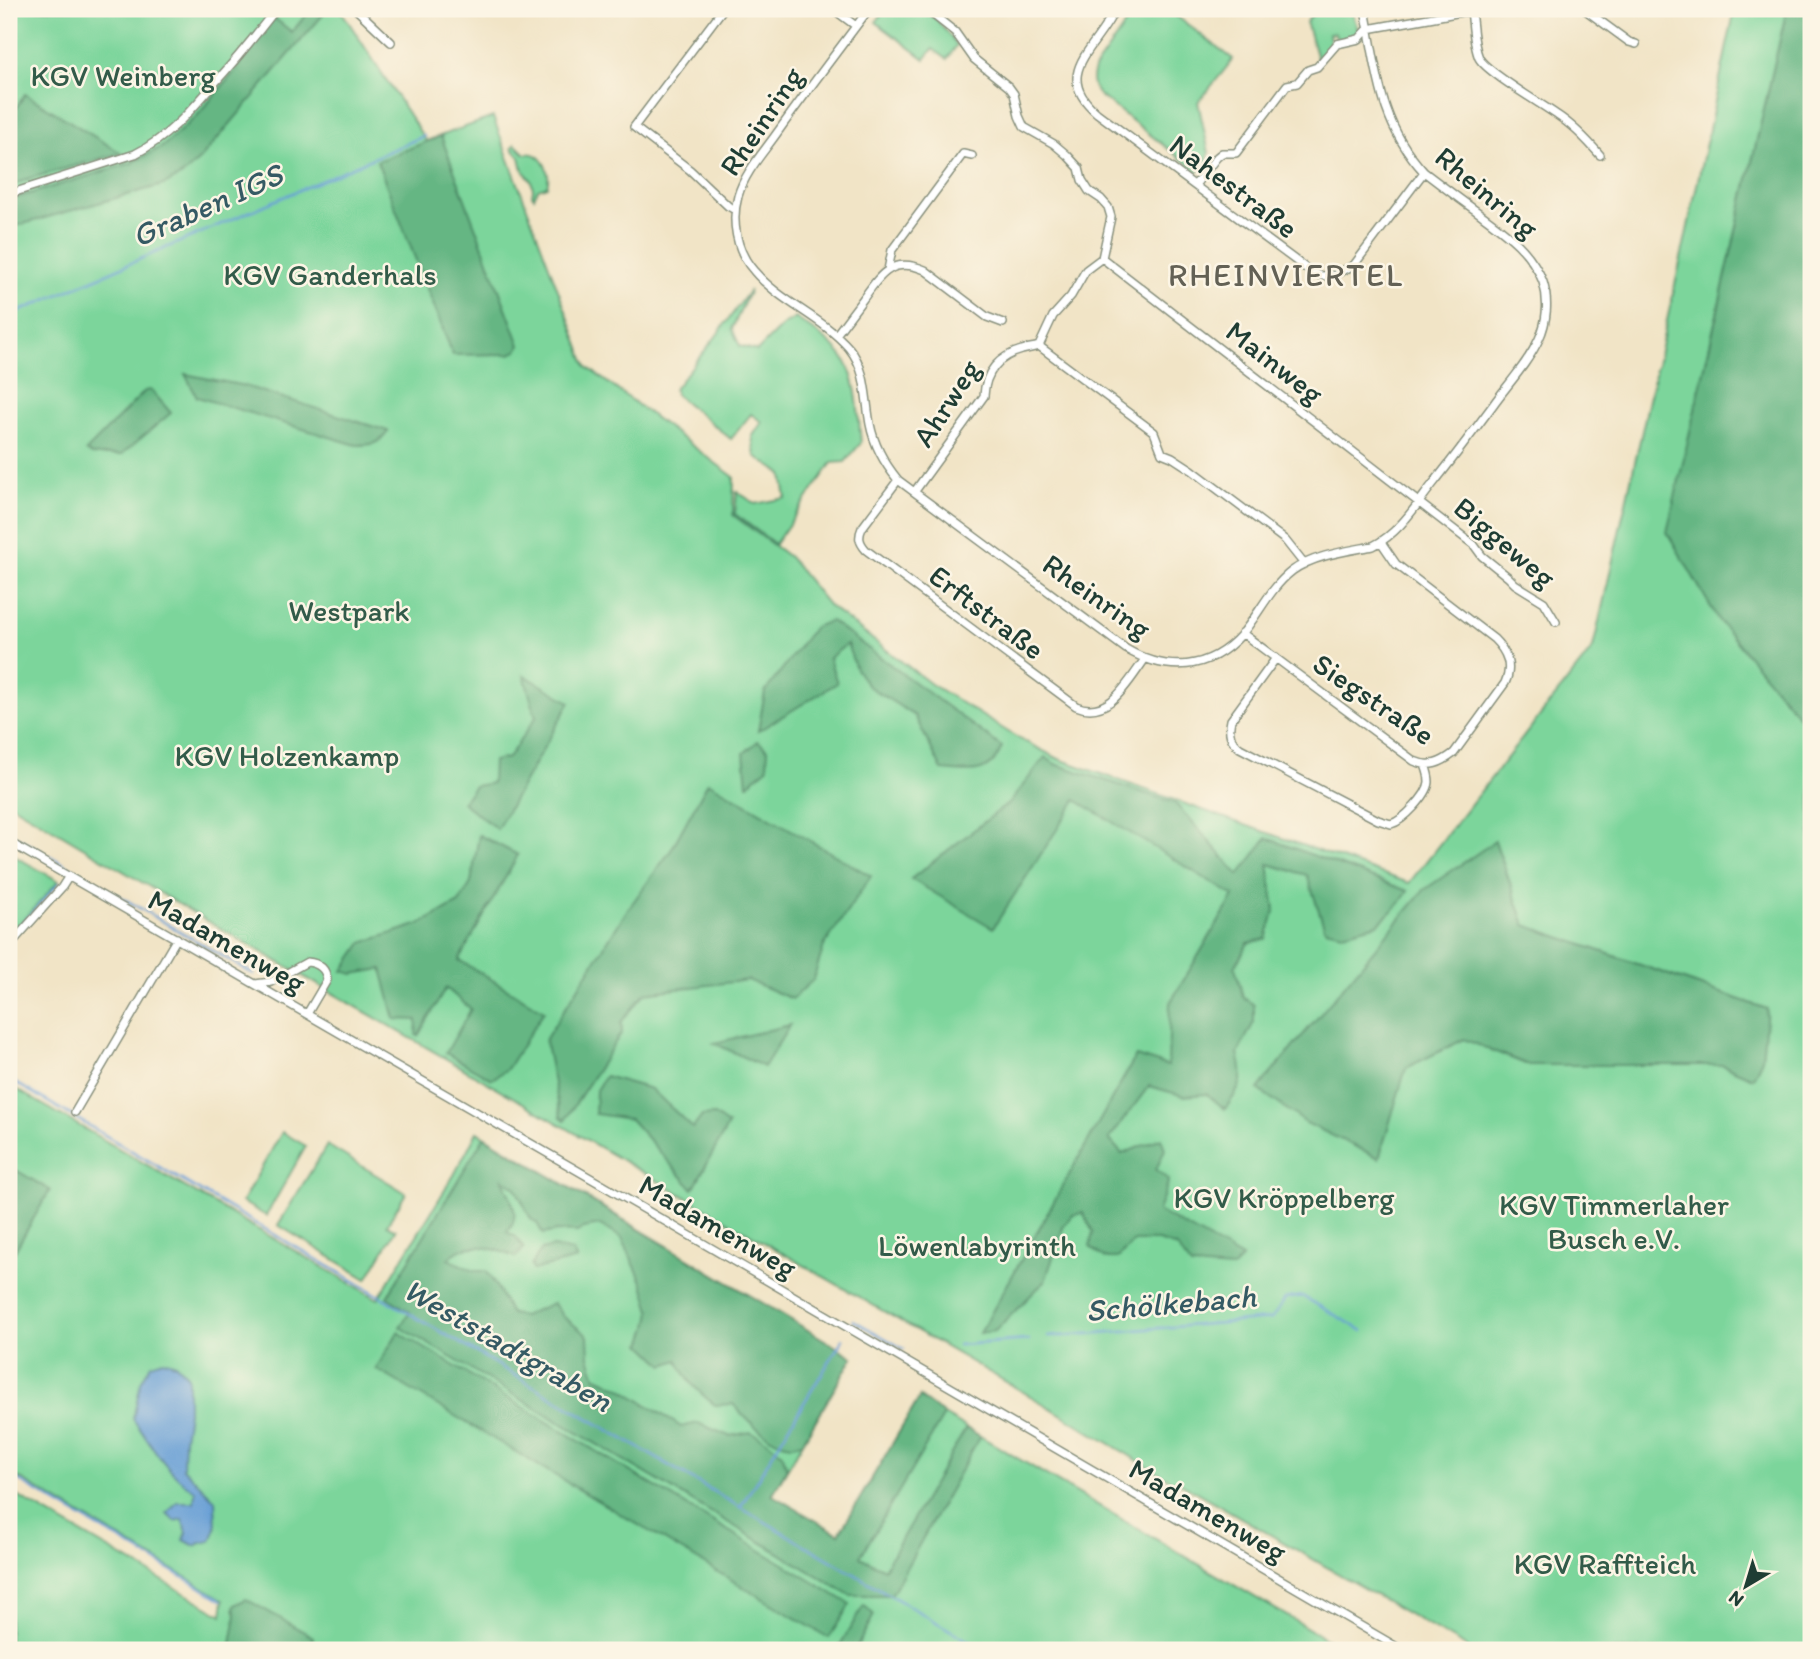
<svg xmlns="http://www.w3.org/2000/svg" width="1820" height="1659" font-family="Itim,sans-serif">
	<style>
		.green { fill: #7cd59b; stroke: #4e8968; stroke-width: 2; fill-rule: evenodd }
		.forest { fill: #65b683; stroke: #427a5c; stroke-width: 2 }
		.water { fill: #679fd5; stroke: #436e84; stroke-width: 2 }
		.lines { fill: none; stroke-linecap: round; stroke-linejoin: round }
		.stream { stroke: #679fd5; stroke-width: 2.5 }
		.street-casing { stroke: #88907d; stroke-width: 10 }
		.street { stroke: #fff; stroke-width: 7 }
		.labels { text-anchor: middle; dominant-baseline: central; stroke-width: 5; stroke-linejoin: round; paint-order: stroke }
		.park-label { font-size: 30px; fill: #325b49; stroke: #fcf5e5 }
		.street-label { font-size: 30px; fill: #1f3d34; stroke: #fcf5e5 }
		.water-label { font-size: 32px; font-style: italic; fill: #355a64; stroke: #fcf5e5 }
		.neighbourhood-label { font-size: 32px; letter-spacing: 2px; fill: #636155; stroke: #fcf5e5 }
	</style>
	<rect width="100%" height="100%" fill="#fcf5e5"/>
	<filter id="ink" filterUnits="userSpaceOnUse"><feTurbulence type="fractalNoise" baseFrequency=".0143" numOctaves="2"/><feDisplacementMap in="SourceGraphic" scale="14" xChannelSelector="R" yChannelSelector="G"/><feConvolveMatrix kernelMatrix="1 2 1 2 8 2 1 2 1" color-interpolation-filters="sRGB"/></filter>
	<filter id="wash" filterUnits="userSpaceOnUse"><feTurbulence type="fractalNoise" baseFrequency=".00686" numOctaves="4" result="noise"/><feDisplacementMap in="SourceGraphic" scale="28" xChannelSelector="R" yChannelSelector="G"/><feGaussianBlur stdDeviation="1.57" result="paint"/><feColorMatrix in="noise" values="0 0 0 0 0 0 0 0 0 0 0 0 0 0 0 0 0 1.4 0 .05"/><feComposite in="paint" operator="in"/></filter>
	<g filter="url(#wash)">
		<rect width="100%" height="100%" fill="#f1e4c6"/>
		<path class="green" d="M9,9H340L426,141L493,117L587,367L734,477L733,515L789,557L829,606L931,684L1018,738L1059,759L1409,883L1593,648L1684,245L1735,9H1787L1688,440L1811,485V1650H1471L1177,1481L1175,1483L1044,1404L180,905L9,803V187L27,179L120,153L25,94L9,119ZM1495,841L1525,925L1767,1009L1753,1078L1723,1065H1528L1464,1039L1406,1068Z
			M886,9H922L937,20L957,45L947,59L933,49L925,59L876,22Z
			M1131,9H1167L1233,59C1222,74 1210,87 1198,102L1209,153L1206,165L1198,172L1099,95C1092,86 1090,80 1094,69L1127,22Z
			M1317,9H1348L1352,12L1361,38L1337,42L1335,33L1329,34L1331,45L1318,62L1306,22Z
			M515,144L525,154C541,150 552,172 547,186L538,189L534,197L532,195L533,189L531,180L523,170L520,157L512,148Z
			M750,290L732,329L740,346L757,351L782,326L796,318C812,330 835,343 846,362C859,386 858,416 861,443L845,462L832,463L775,544L735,514L737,491L755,504L786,498L782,474L755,456L752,437L762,422L751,414L731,439L676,395L674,389L714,339Z
			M9,853L59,881L9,936Z
			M9,1085L378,1299L454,1175L477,1132L853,1357L772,1495L839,1534L920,1397L944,1415L1345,1650H9V1491L222,1615L224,1600L9,1472V1261L49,1190L9,1166Z
			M282,1132L306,1146L266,1216L242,1202Z
			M327,1145L406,1193L387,1225L396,1230L367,1279L278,1225Z"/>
		<path class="forest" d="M311,9H328L201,158L184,174L166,184L9,228V200L131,163L162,147L197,116L237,69L274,18L292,32Z
			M1787,9H1811V731L1719,621L1667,532Z
			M25,94L121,153L27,179L9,187V119Z
			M441,136L520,345L517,351L510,354L453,355L377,161Z
			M185,374L245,386L388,431C380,445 371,445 356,445L197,397Z
			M151,390L171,413L121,455H92L86,451L145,391Z
			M831,621L1002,747C990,778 969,772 942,770L915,716L868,686L856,669L847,644L829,658L837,683L758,731L765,692L814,627Z
			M524,675L570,702L497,829L462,802L475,786L492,783L493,761L508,758L536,717Z
			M758,741L768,750L767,768L747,785L744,753Z
			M1045,757L1055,764L1175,803L1239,875L1267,838L1408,891L1400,903L1378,924L1343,933L1325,929L1307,875L1268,864L1275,909L1266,939L1248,943L1235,967L1243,997L1254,1005V1022L1238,1053C1245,1081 1242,1086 1225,1109L1207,1094L1184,1096L1149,1086L1109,1139L1122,1154L1161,1138L1165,1149L1156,1170L1169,1180L1158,1211L1242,1258L1232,1269L1191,1266L1177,1247L1158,1241H1134L1118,1258H1105L1090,1247L1093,1232L1083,1213L1073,1215L1064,1225L1045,1281L995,1331L980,1333L1136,1056L1168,1066L1170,1003L1234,896L1076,800L993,928L911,879L1010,802Z
			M708,782L871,876L824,946L813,980L792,999L748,980L645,993L621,1022L622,1032L565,1120L561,1117L545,1040L626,912L671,850Z
			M479,835L518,855L459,960L544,1011L507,1069L492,1079L446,1053L471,1009L446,988L418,1036L416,1035L417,1020L395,1019L382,969L353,974L343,971L362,943L420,924L459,903L471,883Z
			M1495,841L1525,925L1767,1009L1762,1059L1753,1078L1723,1065H1528L1464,1039L1406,1068L1379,1158L1306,1123L1258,1089L1424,890Z
			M790,1025L764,1067L714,1043Z
			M605,1076L651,1089L693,1128L702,1116L714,1115L728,1125L693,1189L630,1119L595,1114L596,1090Z
			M484,1137L853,1357L802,1443C801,1443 792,1445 791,1445C769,1443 746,1419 733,1404L715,1405C698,1392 686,1380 678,1360L664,1365L642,1344L648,1327L651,1311L643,1284L622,1238L600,1225L584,1228L577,1232L557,1231L543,1234L537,1223L531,1219L515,1187L503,1179C509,1198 523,1214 507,1232L516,1237L524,1249L515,1257C493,1247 466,1239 448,1259L474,1271H486C496,1282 502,1300 511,1314L523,1316L553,1303L564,1317L588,1336L589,1357L596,1377C615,1383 630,1394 647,1405C658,1412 670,1419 681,1427L698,1423L729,1436L751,1432L767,1441L782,1453L787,1468L772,1495L839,1534L920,1397L944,1415L860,1557L884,1569L966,1428L980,1436L891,1595H850L400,1327L410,1312L387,1297Z
			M9,1166L50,1190L9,1261Z
			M553,1247L572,1251L577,1259L533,1270L531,1266L541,1250Z
			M398,1332L850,1604L829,1638L376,1369Z
			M246,1599L313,1637L310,1650H230L236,1615L234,1608L235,1605Z
			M864,1605L874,1615L855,1650H837Z"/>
		<path class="water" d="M163,1360L176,1364L188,1376V1413L184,1439L183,1468L215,1500L216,1528L211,1541L201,1543L195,1546L184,1540L187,1532L182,1519L175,1521L167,1513L177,1502H194L195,1491C166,1472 153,1447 133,1419L141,1382L151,1364Z"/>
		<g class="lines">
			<path class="stream" d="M9,316L424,136
				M9,833L41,851
				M50,856L91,880
				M102,886L253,974
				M9,938L59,883
				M9,1079L984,1650
				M853,1320L904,1349
				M1048,1337L1272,1319L1285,1299L1302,1296L1363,1331
				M958,1345L1029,1340
				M9,1475L222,1600
				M741,1506L843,1339"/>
		</g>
	</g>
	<g filter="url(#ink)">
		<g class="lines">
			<defs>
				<path id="street" d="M356,9L391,42
					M723,9L634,127L690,170L728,206L735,210
					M833,9L856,26
					M869,9C838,50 807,91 777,133C763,153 745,172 738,196C731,221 736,251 754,271C780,302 822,317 849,348C867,370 865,397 870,424C874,445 884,463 898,480L1126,649C1167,673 1209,671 1242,634C1259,614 1270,588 1292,571C1314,555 1347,551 1373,546C1398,534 1415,507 1432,485C1453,459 1473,432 1493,405C1508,384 1528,363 1539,339C1547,322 1549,301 1543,282C1530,248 1503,231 1475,210C1458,198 1441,185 1424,172C1379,123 1377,71 1365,9
					M926,9L955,32L974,59L1009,87L1014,94L1019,116L1024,127L1054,144L1067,155L1079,168L1082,180L1089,191L1101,199L1108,207L1111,217L1102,258
					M1115,9C1098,48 1050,73 1097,113L1311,272L1321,276L1335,275L1354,265L1424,172
					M1584,9L1629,42L1636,44
					M1471,10C1473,25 1473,44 1479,58C1486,72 1542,104 1557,115C1574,126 1587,140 1600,155
					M1195,185L1217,157L1222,153H1236L1287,85L1297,83L1308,70L1317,67L1337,44L1359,39L1368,29L1478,9
					M9,194L135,154C167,138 190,112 213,85C235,61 256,35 276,9
					M1102,258L1474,545L1482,556L1508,577L1515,584L1544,602L1556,622
					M888,270L892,250L963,154L972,156
					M836,335C845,323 854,311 863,299C881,274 892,256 925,270L987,317L1003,323
					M1039,346L1154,432L1162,453L1172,457L1192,470L1285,540L1304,564
					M898,480L862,528C858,537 859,542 866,550L1076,706C1109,720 1128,682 1145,659
					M915,491L984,396C985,372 999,356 1022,350C1028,348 1033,348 1039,346L1053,316L1071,296L1086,270L1102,258
					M1242,633L1414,761C1430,768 1441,763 1454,753L1505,683C1513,666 1507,652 1494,639L1396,564L1381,542
					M1276,658L1231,720C1228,733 1230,740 1240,748L1378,820L1391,824C1403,821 1428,795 1429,782C1429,776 1427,770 1425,765
					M9,842L663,1220L1402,1650
					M9,946L62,887L69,876
					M255,984L271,982L307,962C318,963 326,968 327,980L307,1014
					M75,1112L177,938"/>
			</defs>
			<use href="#street" class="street-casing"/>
			<use href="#street" class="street"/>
		</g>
	</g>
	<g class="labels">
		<g class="park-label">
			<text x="123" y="75">KGV Weinberg</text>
			<text x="330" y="274">KGV Ganderhals</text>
			<text x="349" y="610">Westpark</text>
			<text x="287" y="755">KGV Holzenkamp</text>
			<text x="1284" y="1197">KGV Kröppelberg</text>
			<text x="1614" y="1204">KGV Timmerlaher<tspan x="1614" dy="34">Busch e.V.</tspan></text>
			<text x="977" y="1245">Löwenlabyrinth</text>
			<text x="1605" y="1563">KGV Raffteich</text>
		</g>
		<g class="street-label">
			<text transform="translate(761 121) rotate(-56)">Rheinring</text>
			<text transform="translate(1234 186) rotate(37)">Nahestraße</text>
			<text transform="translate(1487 192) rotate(40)">Rheinring</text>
			<text transform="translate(1275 362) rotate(38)">Mainweg</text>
			<text transform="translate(946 403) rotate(-57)">Ahrweg</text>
			<text transform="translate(1505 542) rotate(40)">Biggeweg</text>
			<text transform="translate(1097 596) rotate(35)">Rheinring</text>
			<text transform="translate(987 612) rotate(37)">Erftstraße</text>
			<text transform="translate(1374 699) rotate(34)">Siegstraße</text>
			<text transform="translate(227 941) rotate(30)">Madamenweg</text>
			<text transform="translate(718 1226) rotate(30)">Madamenweg</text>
			<text transform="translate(1208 1510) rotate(30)">Madamenweg</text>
		</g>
		<g class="water-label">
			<text transform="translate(207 205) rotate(-24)">Graben IGS</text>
			<text transform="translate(1171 1303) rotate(-5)">Schölkebach</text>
			<text transform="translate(508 1345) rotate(30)">Weststadtgraben</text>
		</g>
		<g class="neighbourhood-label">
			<text x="1286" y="275">RHEINVIERTEL</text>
		</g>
	</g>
	<rect width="1820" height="1659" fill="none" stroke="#fcf5e5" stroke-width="35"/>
	<g transform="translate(1746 1586) rotate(218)" stroke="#fcf5e5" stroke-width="5" paint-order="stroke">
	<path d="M0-5L12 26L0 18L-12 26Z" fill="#1f3d34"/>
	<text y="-10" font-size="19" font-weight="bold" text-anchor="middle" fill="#1f3d34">N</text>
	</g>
</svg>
